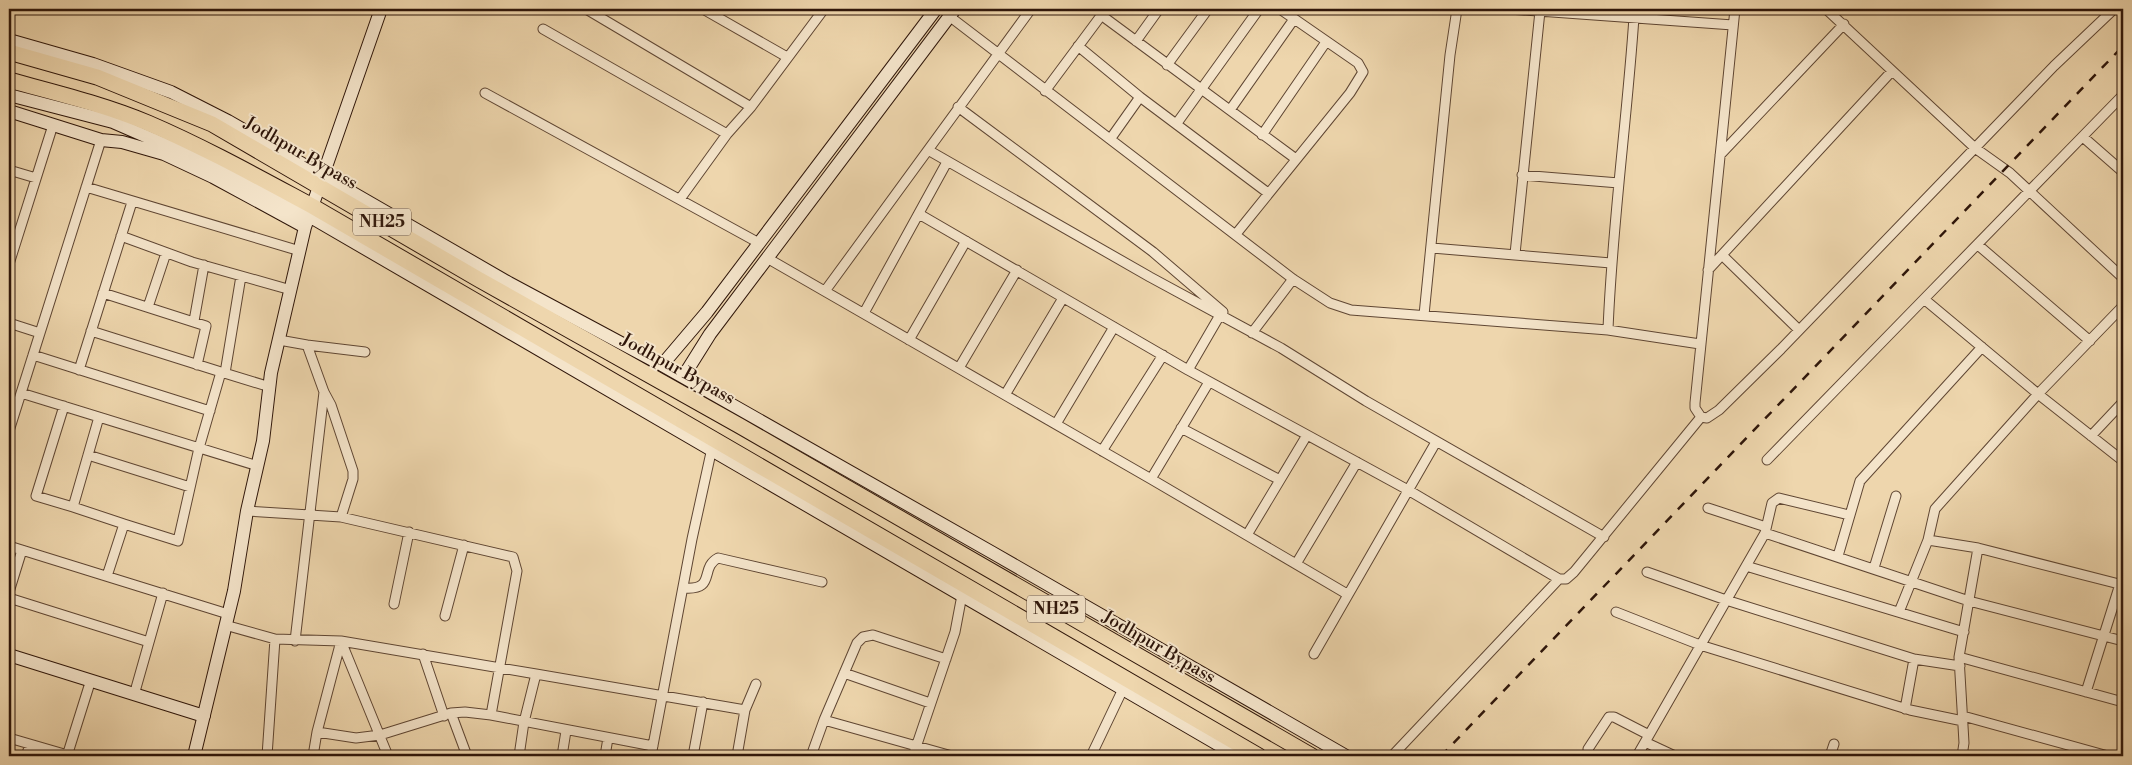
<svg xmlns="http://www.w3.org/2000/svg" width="2132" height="765" font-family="'Libre Bodoni',serif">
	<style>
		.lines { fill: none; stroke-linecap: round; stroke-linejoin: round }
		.street-casing { stroke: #5f4633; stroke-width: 11 }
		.secondary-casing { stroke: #2f160a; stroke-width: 14 }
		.highway-casing { stroke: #2f160a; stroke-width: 17 }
		.street { stroke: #f4e4ca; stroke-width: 9 }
		.secondary { stroke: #f4e4ca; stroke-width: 12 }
		.highway { stroke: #eed6ad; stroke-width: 15 }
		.rail { stroke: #2f160a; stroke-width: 2.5; stroke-dasharray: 9 9; stroke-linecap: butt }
		.labels { text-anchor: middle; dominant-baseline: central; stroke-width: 4; stroke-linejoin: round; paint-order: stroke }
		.shield { fill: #f4e4ca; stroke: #6a5444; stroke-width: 1 }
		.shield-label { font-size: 16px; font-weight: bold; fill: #2f160a }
		.street-label { font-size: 18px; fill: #2f160a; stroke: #f4e4ca }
	</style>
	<rect width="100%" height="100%" fill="#eed6ad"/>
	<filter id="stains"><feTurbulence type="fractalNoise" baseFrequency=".004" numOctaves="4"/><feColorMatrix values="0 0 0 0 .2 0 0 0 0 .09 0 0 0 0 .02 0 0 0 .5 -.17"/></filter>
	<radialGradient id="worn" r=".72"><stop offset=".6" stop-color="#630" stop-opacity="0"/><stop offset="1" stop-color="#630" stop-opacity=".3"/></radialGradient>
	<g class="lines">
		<defs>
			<path id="street" d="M586,9L751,107
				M703,9L787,57
				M1509,9L1733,25
				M1735,9L1695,403V408L1701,417L1707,418L1719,410L1781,349L2054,66L2114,9
				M1826,9L1975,148L2010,173L2123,278
				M1101,15L1296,159
				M949,16L1293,279L1330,303L1351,310L1608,330L1700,344
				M543,29L727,134
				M1136,41L1159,9
				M1078,46L1140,97L1268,193
				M1167,65L1208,9
				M1045,91L1106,9
				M485,93L759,243
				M2123,95L1924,299L2038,394L2123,461
				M958,107L1153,252L1223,312
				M1230,110L1294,19
				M1177,123L1259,9
				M1262,135L1326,42
				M2083,137L2123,172
				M1111,138L1140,97
				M928,150L1150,277L1281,348L1366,401L1604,537
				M1720,155L1844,24
				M9,170L36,178
				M1522,175L1619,183
				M86,187L300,251
				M680,199L727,134L751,107L824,9
				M919,214L1188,370L1408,490L1559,579H1566L1574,572L1701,417
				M1236,234L1350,93L1363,72L1358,63L1280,9
				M121,236L192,262L291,290
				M1978,245L2090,341
				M1432,248L1611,263
				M1515,254L1540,11
				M1722,255L1799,330
				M767,258L1151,479L1347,594
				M9,264L53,125
				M1708,270L1892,71
				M825,291L1031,9
				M103,293L206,326L197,365
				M148,307L166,253
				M864,313L947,162
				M1424,315L1450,55L1457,9
				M194,321L204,265
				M9,323L40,333
				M1608,330C1612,225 1627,121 1634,17
				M91,331L221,372
				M1252,333L1293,279
				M279,340L307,345L324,392L331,405L353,471V479L341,517
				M909,340L966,241
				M307,345L365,352
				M33,355L210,411
				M959,368L1017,270
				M79,370L132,202
				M1188,370L1220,315
				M225,373L241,276
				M21,393L258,466
				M1005,395L1063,298
				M64,406L36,496L73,507
				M99,417L73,507L124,524
				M1056,424L1114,327
				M1181,428L1280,480
				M9,431L101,140
				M2091,436L2123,402
				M1102,451L1163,355
				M88,455L190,487
				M1767,460L1924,299
				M1151,479L1209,382
				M1708,508L1766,527
				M247,511L341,517L513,557L517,571L491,715
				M1765,533L1772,503L1779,498L1849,515
				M1247,535L1307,435
				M1928,540L1935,509L2038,394L2123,306
				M9,546L228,614
				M1838,556L1860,481L1982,347
				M1296,564L1357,462
				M1746,566L1964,632
				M1874,568L1896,496
				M1647,572L1726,600L1914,659L1960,666
				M107,576L124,524L178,541L199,448L221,372L270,387
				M683,588C717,591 699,568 718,558L822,582
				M9,592L22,550
				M9,598L149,642
				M394,604L409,532
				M1616,612L1700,645L1910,710L1963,721
				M1899,612L1928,540L1978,548
				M445,616L464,545
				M225,625L275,639L267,756
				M275,639L341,641L317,732L313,756
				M295,641L324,392
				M341,641L536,674
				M341,641L388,756
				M423,654L444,716
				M1314,654L1436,442
				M1959,657L1978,548L2123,585
				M844,673L930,703
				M2086,692L2120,584
				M134,695L163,593
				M1905,709L1914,659
				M451,713L467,756
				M1963,716L2108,756
				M824,720L952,756
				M317,732L356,738L380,735L451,713L465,712L491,715L653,746
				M9,738L71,756
				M1645,742L1675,756
				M1588,749L1609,717H1614L1649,735
				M26,756L30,745
				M67,756L89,686
				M519,756L524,722L536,674L745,710
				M562,756L566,731
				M605,756L608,738
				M651,756L692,539L712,448
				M693,756L703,702
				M737,756L745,710L756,684
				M811,756L824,720L857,643L863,637L873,635L946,659
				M913,756L955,632L962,595
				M1091,756L1122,691
				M1392,756L1559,579
				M1637,756L1765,533L1969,601L2123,641
				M1830,756L1834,744
				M1962,756L1964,743L1959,657L2123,702"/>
			<path id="secondary" d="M9,40L93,64L171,92L228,121L509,283L662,365L993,553L1346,756
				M9,95L113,122L205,162L309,216L1238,756
				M9,111L101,140L122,142L164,154L213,177L305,227
				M662,365L707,312L936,9
				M683,377L710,334L955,9
				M9,655L204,716
				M194,756L234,591L247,511L263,441L271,373L305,227L381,9"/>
			<path id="highway" d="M9,52L97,77L212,124L478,279L740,426L1312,756
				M9,80C55,93 103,104 148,123C204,147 258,177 312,206L1259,756"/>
		</defs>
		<use href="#street" class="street-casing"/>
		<use href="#secondary" class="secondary-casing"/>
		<use href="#highway" class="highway-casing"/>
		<use href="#street" class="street"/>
		<use href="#secondary" class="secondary"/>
		<use href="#highway" class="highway"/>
		<path class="rail" d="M1441,756L2123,46"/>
	</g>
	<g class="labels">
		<g class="shield">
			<rect x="353" y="208.5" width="58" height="27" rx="4"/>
			<rect x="1027" y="595.5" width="58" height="27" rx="4"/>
		</g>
		<g class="shield-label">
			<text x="382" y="222">NH25</text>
			<text x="1056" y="609">NH25</text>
		</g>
		<g class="street-label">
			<text transform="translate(301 153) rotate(30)">Jodhpur Bypass</text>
			<text transform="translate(678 369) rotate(29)">Jodhpur Bypass</text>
			<text transform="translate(1159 647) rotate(30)">Jodhpur Bypass</text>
		</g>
	</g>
	<rect width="2132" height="765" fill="none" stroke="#eed6ad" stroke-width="30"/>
	<rect x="10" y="10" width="2112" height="745" fill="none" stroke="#2f160a" stroke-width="2.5"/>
	<rect x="15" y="15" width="2102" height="735" fill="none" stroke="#2f160a"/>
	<rect width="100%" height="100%" filter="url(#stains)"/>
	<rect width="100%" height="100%" fill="url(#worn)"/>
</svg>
